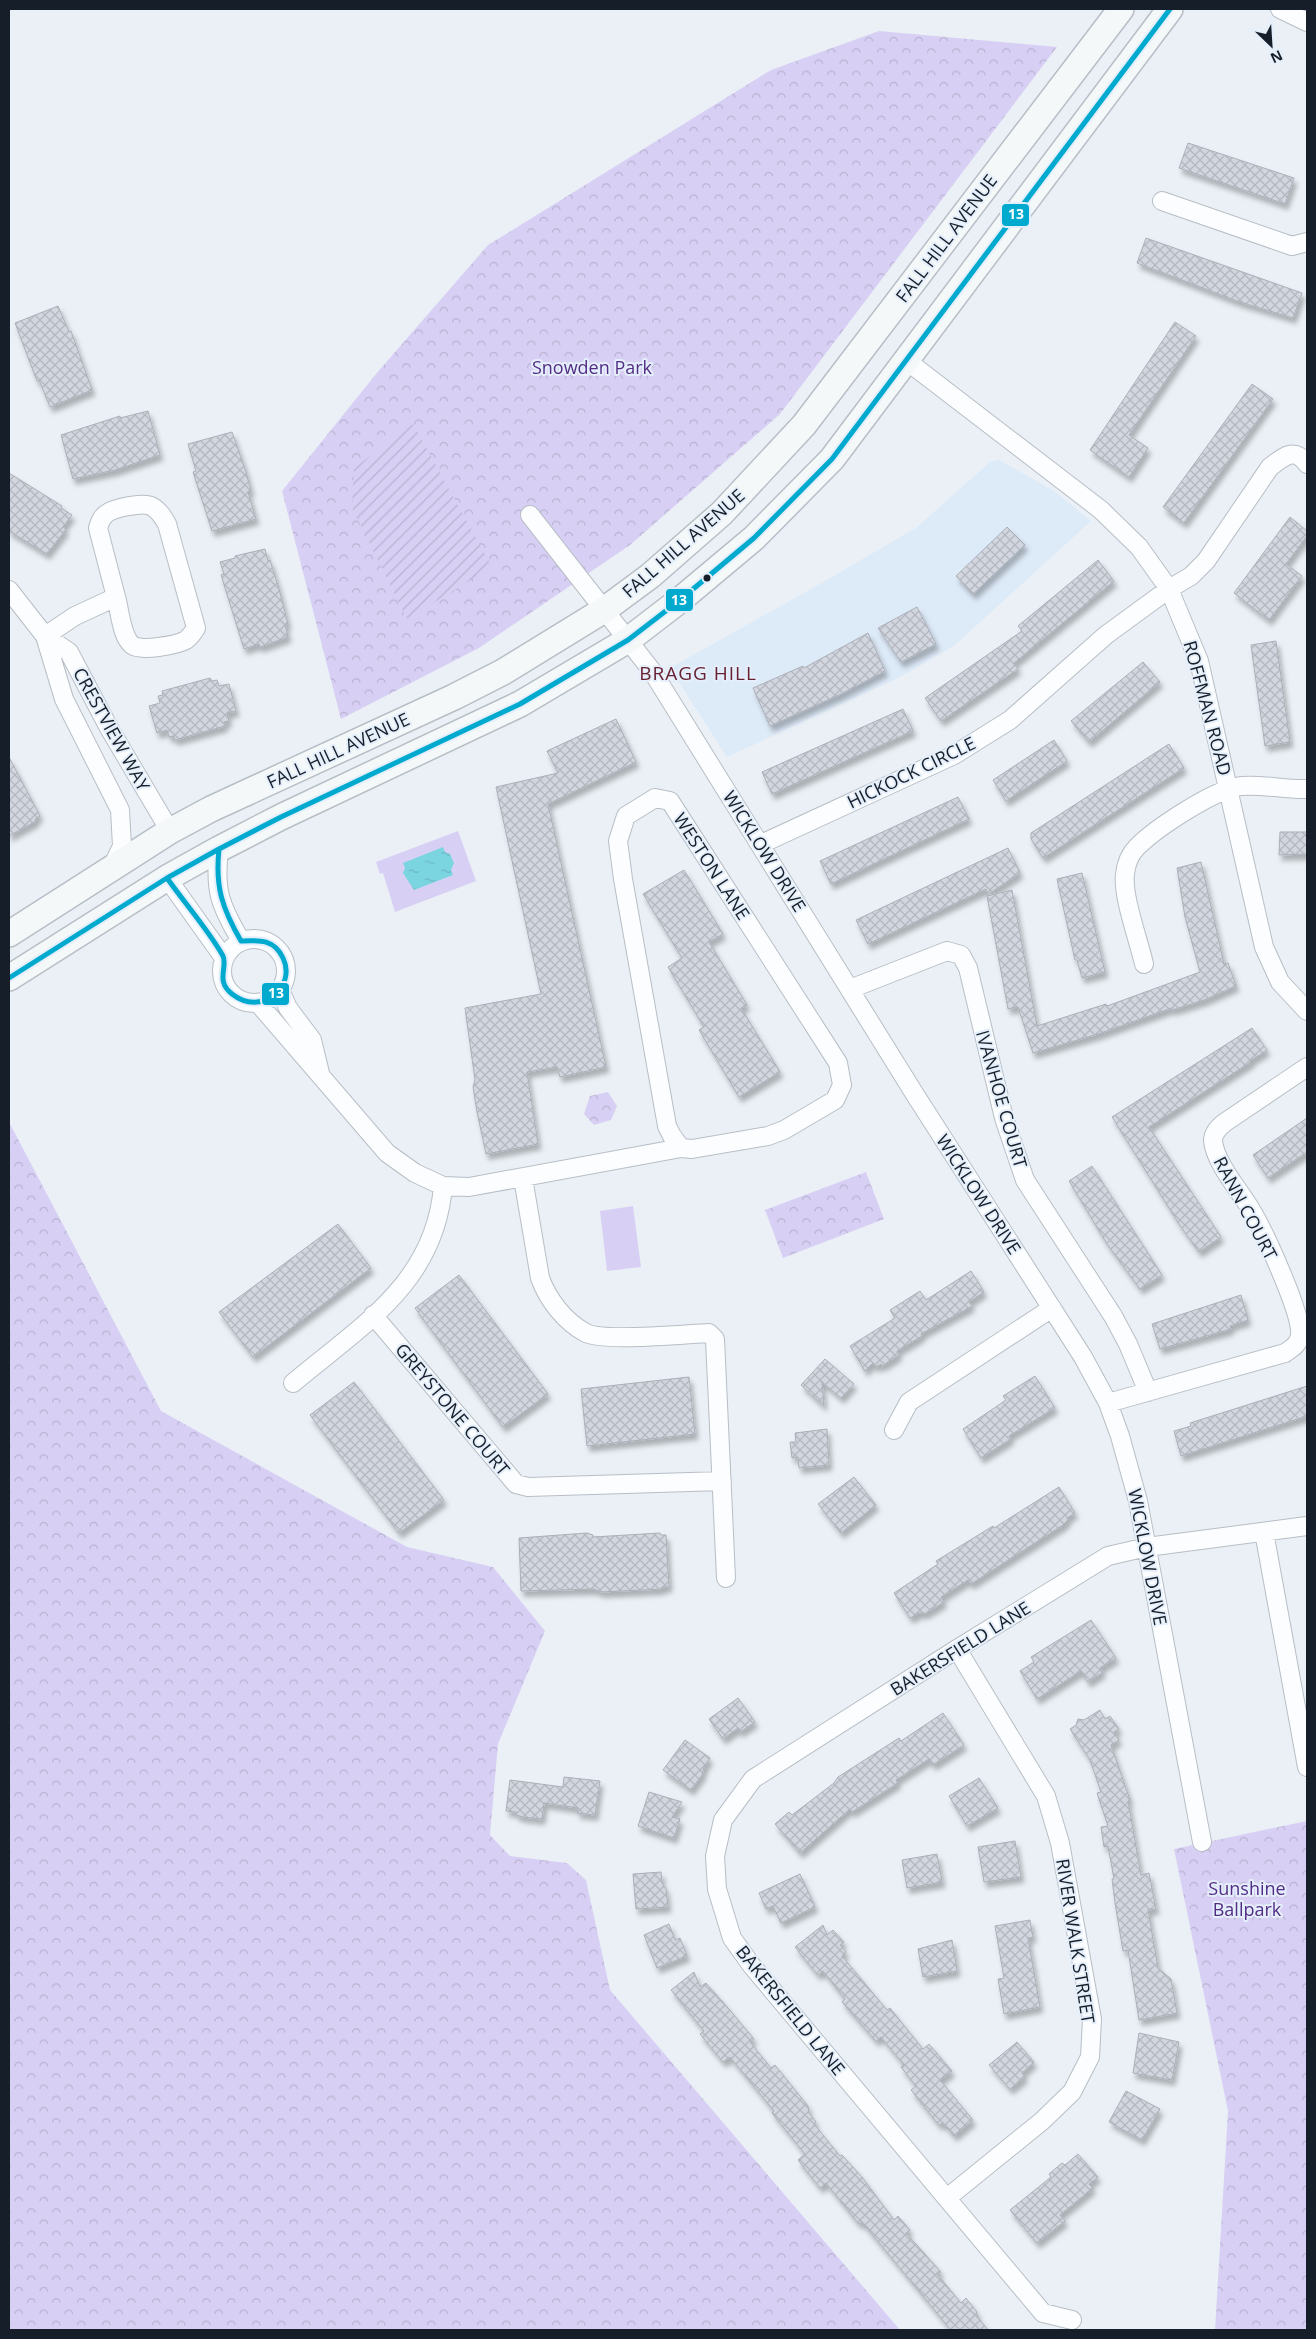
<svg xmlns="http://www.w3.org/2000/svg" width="1316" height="2339" font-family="'Open Sans',sans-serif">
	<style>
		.built { fill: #ddeaf8 }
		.grass { fill: #d8d0f4 }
		.forest { fill: url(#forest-crowns) }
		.garden { fill: url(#garden-furrows) }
		.water { fill: url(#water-ripples) }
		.building { fill: url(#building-cross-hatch); stroke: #abafb8; filter: url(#shadow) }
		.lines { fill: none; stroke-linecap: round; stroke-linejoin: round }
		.street-casing { stroke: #b7bec6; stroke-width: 20 }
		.secondary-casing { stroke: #b7bec6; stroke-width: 28 }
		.street { stroke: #fcfdfe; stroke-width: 18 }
		.secondary { stroke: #f4f8f9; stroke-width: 25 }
		.bus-1-casing { stroke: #e5effb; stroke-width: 9 }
		.bus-1 { stroke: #00a9ce; stroke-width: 5 }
		.bus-dot { fill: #161f29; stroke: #e5effb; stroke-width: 2 }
		.labels { text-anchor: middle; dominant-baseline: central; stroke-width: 4; stroke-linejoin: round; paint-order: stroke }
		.street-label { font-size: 18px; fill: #161f29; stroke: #e5effb }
		.park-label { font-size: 18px; fill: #532d85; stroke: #e5effb }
		.neighbourhood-label { font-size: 19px; letter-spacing: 1px; fill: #672232; stroke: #e5effb }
		.line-badge { stroke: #e5effb; stroke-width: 2 }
		.badge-label { font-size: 14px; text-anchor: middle; font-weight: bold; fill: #fff }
	</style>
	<defs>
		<pattern id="forest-crowns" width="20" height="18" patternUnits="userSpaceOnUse" patternTransform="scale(1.25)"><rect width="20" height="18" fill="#d8d0f4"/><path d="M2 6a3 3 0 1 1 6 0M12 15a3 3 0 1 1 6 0" fill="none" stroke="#b9b2d1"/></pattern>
		<pattern id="garden-furrows" width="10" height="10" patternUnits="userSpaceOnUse" patternTransform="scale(1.25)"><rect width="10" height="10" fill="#d8d0f4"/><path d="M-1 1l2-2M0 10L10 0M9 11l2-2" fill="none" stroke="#b9b2d1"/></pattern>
		<pattern id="water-ripples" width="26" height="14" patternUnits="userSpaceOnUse" patternTransform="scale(1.25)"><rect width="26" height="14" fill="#7bd5e1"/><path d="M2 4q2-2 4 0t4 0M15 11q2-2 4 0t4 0" fill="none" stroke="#6ab6c1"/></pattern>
		<pattern id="building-cross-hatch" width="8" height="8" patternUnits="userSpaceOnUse" patternTransform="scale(1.25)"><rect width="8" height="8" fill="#d2d6df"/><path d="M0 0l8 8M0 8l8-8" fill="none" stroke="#b4b7bf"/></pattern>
		<filter id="shadow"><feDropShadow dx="3" dy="5.5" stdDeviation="2.5" flood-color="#0004"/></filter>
	</defs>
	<rect width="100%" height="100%" fill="#eaf0f6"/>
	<path class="built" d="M999,460L1054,491L1091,521L955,645L900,677L727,757L670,668L820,584L916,528L990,462Z"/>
	<path class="grass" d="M458,831L476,881L395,912L383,873L380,874L376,862Z
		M633,1206L641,1267L607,1271L600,1211Z"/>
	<path class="forest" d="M879,31L1057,47L780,414L630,545L479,648L341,719L282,491L376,374L488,245L771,70Z
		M608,1092L617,1106L611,1120L594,1125L584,1114L590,1096Z
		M9,1122L161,1411L407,1547L493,1567L545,1631L498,1744L490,1835L510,1856L567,1863L586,1880L610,1990L900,2330H9Z
		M866,1172L884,1219L783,1258L765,1210Z
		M1307,1821V2330H1215L1228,2111L1174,1849Z"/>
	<path class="garden" d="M413,424L492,567L407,619L352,508L354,468Z"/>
	<path class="water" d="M443,847L445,852L450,854L454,863L451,870L453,875L414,890L403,873L405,868L403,863Z"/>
	<path class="building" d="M1188,143L1294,178L1285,204L1179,168Z
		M1146,238L1302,293L1293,318L1240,302L1137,263Z
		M58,306L69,332L71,331L92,390L50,407L39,380L37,381L15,323Z
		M1175,322L1196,336L1129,435L1148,448L1129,477L1090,450Z
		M1252,384L1273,399L1184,523L1163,507Z
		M148,411L160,455L115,470L73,479L61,435L120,416V418Z
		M232,432L246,472L251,491L248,492L256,519L212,531L193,472L196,471L188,444Z
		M9,473L62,506L61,508L72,515L63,527L66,529L47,554L9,531Z
		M1290,517L1307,531V536L1286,564L1302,576L1269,620L1234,593Z
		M1007,527L1025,545L973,594L956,576Z
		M265,549L268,561L270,560L279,589L288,624H285L288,637L260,647L259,644L244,649L221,575L224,574L220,562L235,558V556Z
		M1098,560L1114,581L1014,663L1018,669L941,721L925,698L1022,631L1018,626Z
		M917,607L936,644L901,662L878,628Z
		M868,633L885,671L841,694L770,726L753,688L803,666L804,668Z
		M1276,641L1290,742L1265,746L1251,645Z
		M1143,662L1160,682L1089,742L1071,721Z
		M210,678L212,681L217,680L219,686L229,684L236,711L227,713L229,721L224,722L225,726L175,740L174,736L169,737L167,730L157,733L149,706L160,703L158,696L163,695L162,691Z
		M903,709L913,731L772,794L762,772Z
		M616,719L636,762L548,804L606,1067L560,1077L557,1067L527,1072L538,1144L486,1154L477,1112L473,1087L475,1080L465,1008L541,994L496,787L558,773L547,751Z
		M1054,740L1067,761L1006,801L993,780Z
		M1169,744L1184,768L1043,858L1031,839V833Z
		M9,757L40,816L35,819L36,821L9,836Z
		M958,797L969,819L831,884L820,861Z
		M1280,832H1307V854L1279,855Z
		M1008,848L1020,873L987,895L986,889L868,944L856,920Z
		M1201,862L1224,964L1228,963L1236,986L1204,1000L1172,1010V1008L1098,1034L1033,1053L1018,1007L1008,1009L987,896L1012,890L1037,1026L1106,1004L1107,1006L1200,972L1185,917L1177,868Z
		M684,870L723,934L709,942L747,1005L741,1008L780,1072L739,1097L699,1030L704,1027L668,967L682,958L643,894Z
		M1082,873L1105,972L1082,978L1077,960H1075L1057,879Z
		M1252,1028L1267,1050L1250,1061L1251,1062L1149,1127L1221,1237L1199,1252L1181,1227L1112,1117Z
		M1307,1118V1152L1268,1178L1253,1155Z
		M1092,1166L1162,1275L1140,1289L1107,1244L1069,1181Z
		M338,1224L371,1268L253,1357L219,1312Z
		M971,1271L984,1292L969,1302L972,1306L921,1334L922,1336L897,1351L899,1355L882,1366L881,1364L876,1367L873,1363L865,1371L850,1346L895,1318L890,1310L920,1291L926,1300Z
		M459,1275L548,1394L503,1427L415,1308Z
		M1241,1295L1248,1320L1230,1326L1231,1329L1160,1349L1152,1324Z
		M825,1359L854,1384L841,1398L822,1382L824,1406L801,1385Z
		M1035,1376L1055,1408L1009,1436L1011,1439L981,1458L963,1429L1006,1400L1003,1396Z
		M689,1377L695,1434L587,1446L581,1389Z
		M354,1382L444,1500L399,1533L310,1415Z
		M1307,1386V1416L1181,1456L1174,1431L1191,1426L1190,1423Z
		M827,1429L829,1465L799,1468L798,1457L792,1458L790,1442H796L795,1433Z
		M854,1477L876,1505L841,1533L818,1504Z
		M1059,1487L1075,1513L1067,1518L1068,1520L1063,1525L971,1584L968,1580L941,1597L944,1602L926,1613H919L910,1618L894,1593L938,1564L936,1561L993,1526L994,1528Z
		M587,1533L593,1535V1537L660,1533L661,1535H666L669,1587H662V1589L601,1592L594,1589L521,1591L519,1538Z
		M1091,1620L1116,1658L1100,1668L1103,1672L1088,1682L1081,1671L1037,1699L1020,1671L1034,1662L1031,1657Z
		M738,1698L755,1722L740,1732L738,1728L723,1739L709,1719Z
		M1100,1710L1105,1719L1110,1716L1119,1729L1114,1732L1119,1740L1111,1745L1130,1800L1128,1801L1141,1875L1149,1873L1156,1909L1148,1910L1158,1968L1171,1979L1177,2013L1139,2020L1128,1950L1123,1951L1115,1903L1112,1879H1114L1108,1846L1104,1847L1101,1827L1108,1826L1097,1793L1101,1792L1090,1760L1070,1729L1076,1725L1078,1719L1084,1720Z
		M943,1713L964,1745L933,1765L929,1759L896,1780L898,1783L852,1812L850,1809L800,1853L775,1824L789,1812L792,1815L834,1783L838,1777L899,1738L901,1741Z
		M685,1740L710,1758L704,1767L702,1775L691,1790L663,1770Z
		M564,1777L600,1781L595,1815L577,1813L578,1808L544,1803L542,1819L523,1817L516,1815V1812L506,1811L510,1780L563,1787Z
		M979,1778L998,1808L967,1826L949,1796Z
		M649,1792L682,1802L672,1817L680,1819L674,1838L638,1826Z
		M1015,1841L1021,1877L984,1882L978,1847Z
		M937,1854L942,1882L907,1888L902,1860Z
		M661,1872L662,1883L666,1889L668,1907L636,1909L633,1874Z
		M800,1874L815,1907L781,1923L773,1906L766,1909L759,1893Z
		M1030,1920L1033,1937L1028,1938L1040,2007L1004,2014L998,1979L1004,1978L995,1926Z
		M669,1924L675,1940L680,1938L687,1956L657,1968L644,1935Z
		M823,1925L827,1935L833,1930L844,1942L840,1945L846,1952L842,1956L887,2010L890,2008L923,2049L929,2044L952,2071L940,2080L973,2120L954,2136L943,2123L939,2125L911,2090L916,2086L901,2067L904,2065L881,2037L876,2041L842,2002L845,1999L823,1971L818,1975L795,1947Z
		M952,1940L957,1971L923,1977L918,1949Z
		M694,1972L700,1987L706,1983L729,2009L754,2039L750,2042L771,2068L775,2065L808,2106L809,2113L816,2122L814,2124L840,2156L842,2155L862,2177L894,2220L898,2216L910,2230L906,2233L941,2272L937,2274L961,2303L966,2298L977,2312L976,2313L979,2319L988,2330H951L862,2222L859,2224L826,2183L820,2188L798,2160L805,2154L772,2113L774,2111L730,2057L723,2062L700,2034L704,2031L671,1990Z
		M1139,2033L1179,2042L1172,2080L1133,2073Z
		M1017,2042L1034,2062L1022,2073L1025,2077L1010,2089L989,2065Z
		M1126,2091L1160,2109L1142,2140L1109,2122Z
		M1078,2154L1098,2177L1089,2184L1093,2188L1060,2215L1065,2221L1037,2243L1010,2210L1051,2177L1049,2174L1062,2163L1065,2165Z"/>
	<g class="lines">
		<defs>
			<path id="street" d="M1280,9L1307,22
				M1162,201L1292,246L1307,242
				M907,361L1101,510L1139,547L1169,589L1199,661L1264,947L1280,982L1307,1011
				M530,515L652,671L914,1093L1083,1357L1108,1403L1120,1436L1138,1501L1202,1842
				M9,590L45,636L64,699L120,810L122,846L112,867
				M45,636L75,616L116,597L98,528C100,522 101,518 106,514C113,508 142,502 151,506C159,510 163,517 167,524L196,628C193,633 191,636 186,640C177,645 140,652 132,645C121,636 120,610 116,597
				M45,636L69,652L109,728L170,831
				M655,798L670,801L838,1063L842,1085L835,1100L784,1130L768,1136L692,1149L681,1148L672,1136L667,1126L623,879L618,841L626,816Z
				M761,844L954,755L1010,720L1106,635L1169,589L1191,576L1206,561L1270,467C1285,456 1294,447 1307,464
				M219,849C214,891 220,905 241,941
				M167,878L224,958
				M222 971a32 32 0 1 1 64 0a32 32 0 1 1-64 0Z
				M1144,964C1139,941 1122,896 1125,874C1126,865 1130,854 1137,847C1156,828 1216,788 1242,786C1264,784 1286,790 1307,789
				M850,989L947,951L961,955L968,968L1004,1118L1025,1180L1113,1316L1128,1344L1148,1392
				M280,990L288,1008L312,1040L320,1073
				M258,1003L387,1153L415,1173L443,1186L469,1187L681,1148
				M523,1178L540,1278C548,1300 565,1322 586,1333C604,1342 685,1334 709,1333L715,1339L726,1578
				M373,1315L516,1484L528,1487L722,1481
				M293,1383C362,1325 435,1283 443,1186
				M1108,1403L1285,1353C1292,1348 1298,1345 1300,1336C1303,1315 1263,1229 1250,1208C1239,1190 1215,1162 1213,1141C1213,1133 1218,1128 1224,1123L1307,1067
				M894,1430L909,1402L1052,1308
				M1264,1532L1307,1767
				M947,2198L1042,2121L1072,2092L1090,2057L1092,2019L1060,1843L1046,1796L957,1649
				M1072,2320L1043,2313L752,1966L732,1938L717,1889L715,1856L723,1820L753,1779L957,1649L1108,1556L1147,1547L1307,1526"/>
			<path id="secondary" d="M9,934L170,831L211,809L454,697L503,672L604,610L650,576L722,513L804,425L1121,9
				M9,978L167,878L219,849L281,817L520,704L628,640L680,600L754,538L832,459L1170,9"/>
		</defs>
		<use href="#street" class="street-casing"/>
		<use href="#secondary" class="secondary-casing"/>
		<use href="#street" class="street"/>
		<use href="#secondary" class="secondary"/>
		<defs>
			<path id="bus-1" d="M167,878C183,901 210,932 223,956C228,967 215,981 232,994C261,1017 297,987 283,958C274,939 260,940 241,941C222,908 215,887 219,849
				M9,978L167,878L219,849L281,817L520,704L628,640L680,600L754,538L832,459L1170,9"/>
		</defs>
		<use href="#bus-1" class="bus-1-casing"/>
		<use href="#bus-1" class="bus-1"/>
	</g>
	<circle class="bus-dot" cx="707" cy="578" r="4.5"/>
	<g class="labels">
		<g class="street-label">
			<text transform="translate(946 238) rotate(-53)">FALL HILL AVENUE</text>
			<text transform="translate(683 543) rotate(-41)">FALL HILL AVENUE</text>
			<text transform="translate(1208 708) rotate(75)">ROFFMAN ROAD</text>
			<text transform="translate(112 729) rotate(61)">CRESTVIEW WAY</text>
			<text transform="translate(338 750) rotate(-25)">FALL HILL AVENUE</text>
			<text transform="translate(911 772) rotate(-26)">HICKOCK CIRCLE</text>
			<text transform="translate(765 851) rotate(58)">WICKLOW DRIVE</text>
			<text transform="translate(712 866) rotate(57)">WESTON LANE</text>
			<text transform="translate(1002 1099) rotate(74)">IVANHOE COURT</text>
			<text transform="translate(979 1194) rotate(57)">WICKLOW DRIVE</text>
			<text transform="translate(1246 1208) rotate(62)">RANN COURT</text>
			<text transform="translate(453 1409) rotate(50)">GREYSTONE COURT</text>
			<text transform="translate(1148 1557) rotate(79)">WICKLOW DRIVE</text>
			<text transform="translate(960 1648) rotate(-32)">BAKERSFIELD LANE</text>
			<text transform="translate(1076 1941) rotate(81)">RIVER WALK STREET</text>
			<text transform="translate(791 2010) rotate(51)">BAKERSFIELD LANE</text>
		</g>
		<g class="park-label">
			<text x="592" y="367">Snowden Park</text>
			<text x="1247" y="1888">Sunshine<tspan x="1247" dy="21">Ballpark</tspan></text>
		</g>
		<g class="neighbourhood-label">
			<text x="698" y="673">BRAGG HILL</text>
		</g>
	</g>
	<g class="line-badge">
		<rect x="1001" y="203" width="29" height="24" rx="5" fill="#00a9ce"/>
		<rect x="665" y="588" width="29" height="24" rx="5" fill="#00a9ce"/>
		<rect x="261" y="982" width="29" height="24" rx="5" fill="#00a9ce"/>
	</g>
	<g class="badge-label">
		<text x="1016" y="219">13</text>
		<text x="679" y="605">13</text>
		<text x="276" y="998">13</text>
	</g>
	<rect width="1316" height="2339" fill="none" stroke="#161f29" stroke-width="20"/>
	<g transform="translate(1271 45) rotate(155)" stroke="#e5effb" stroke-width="4" paint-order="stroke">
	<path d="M0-4L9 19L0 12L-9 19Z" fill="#161f29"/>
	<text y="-8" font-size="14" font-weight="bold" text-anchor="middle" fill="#161f29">N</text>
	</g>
</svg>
